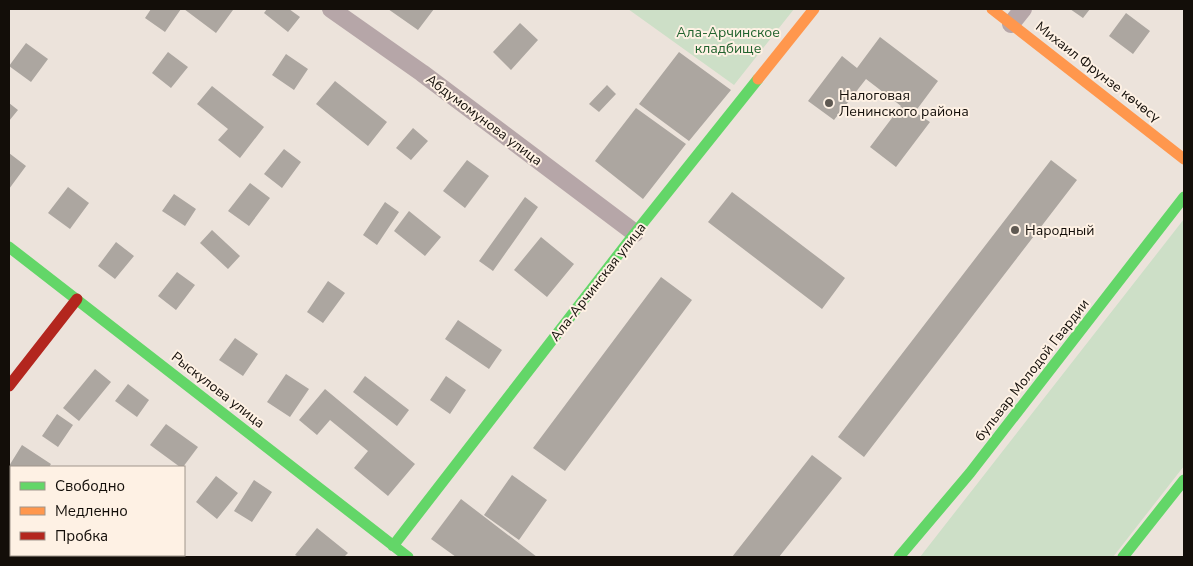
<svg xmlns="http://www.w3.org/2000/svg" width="1193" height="566" font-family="'Nunito Sans',sans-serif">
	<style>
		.green { fill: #cddfc7 }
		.building { fill: #aca6a0 }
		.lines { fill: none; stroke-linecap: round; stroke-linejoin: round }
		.street { stroke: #b6a6a8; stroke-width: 18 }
		.fast { stroke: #63d668; stroke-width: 11 }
		.slow { stroke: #ff974d; stroke-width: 11 }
		.jam { stroke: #b3261e; stroke-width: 11 }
		.poi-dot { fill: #5f5952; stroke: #fef1e4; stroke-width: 2 }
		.labels { text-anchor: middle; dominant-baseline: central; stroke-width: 4; stroke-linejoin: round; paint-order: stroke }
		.park-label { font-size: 14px; fill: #21632e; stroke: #fef1e4 }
		.street-label { font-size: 14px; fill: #130e09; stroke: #fef1e4 }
		.poi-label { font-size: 14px; fill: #130e09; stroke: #fef1e4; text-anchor: start }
	</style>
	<rect width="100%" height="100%" fill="#ece3db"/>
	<path class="green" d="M628,9H794L734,85Z
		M1184,219V466L1113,557H920Z"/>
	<path class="building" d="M151,9H181L165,32L145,18Z
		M184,9H231L233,10L216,33Z
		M267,9H289L300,17L288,32L264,13Z
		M388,9H434L418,30Z
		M1070,9H1090L1083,18Z
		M1126,13L1150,31L1133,54L1109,36Z
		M520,23L538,40L511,70L493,52Z
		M880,37L938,81L915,112L930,122L896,167L870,147L901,106L866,79L834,120L808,101L842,56L857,68Z
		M26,43L48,59L31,82L9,66Z
		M168,52L188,67L171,88L152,73Z
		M679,52L731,90L689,141L639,104Z
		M286,54L308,69L294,90L272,75Z
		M335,81L387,122L368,146L316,104Z
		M607,85L616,94L599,112L589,104Z
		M212,86L264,127L240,158L218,140L228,129L197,104Z
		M9,103L18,110L9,121Z
		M636,108L686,144L643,199L595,161Z
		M413,128L428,141L411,160L396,148Z
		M284,149L301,162L282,188L264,174Z
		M9,153L26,166L9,189Z
		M467,160L489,176L465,208L443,191Z
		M1051,160L1077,180L864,457L838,437Z
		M250,183L270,198L249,226L228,211Z
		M68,187L89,203L70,229L48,213Z
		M732,192L845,278L822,309L708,222Z
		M174,194L196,209L185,226L162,211Z
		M525,197L538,207L493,271L479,261Z
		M385,202L399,212L377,245L363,235Z
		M409,211L441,237L425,256L394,231Z
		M212,230L240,256L228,269L200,243Z
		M541,237L574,264L547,297L514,270Z
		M116,242L134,256L115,279L98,266Z
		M177,272L195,285L176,310L158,296Z
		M661,277L692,300L565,471L533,448Z
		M328,281L345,293L323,323L307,312Z
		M458,320L502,350L489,369L445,339Z
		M235,338L258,354L243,376L219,360Z
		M95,369L111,382L79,421L63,408Z
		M286,374L309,389L290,417L267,402Z
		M365,376L409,410L397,426L353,392Z
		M446,376L466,390L450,414L430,400Z
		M128,384L149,400L137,417L115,401Z
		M325,389L415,464L388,496L354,468L368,451L330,420L317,435L299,420Z
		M57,414L73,425L58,447L42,436Z
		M166,424L198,447L183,467H180L150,445Z
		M22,445L51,464L49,467H11L9,466Z
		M812,455L842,478L779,557H732Z
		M512,475L547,500L519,540L484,515Z
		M216,476L238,493L217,519L196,502Z
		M254,480L272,492L252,522L234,511Z
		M461,499L537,557H456L431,539Z
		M317,528L348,553L344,557H299L295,555Z
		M74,555H94L92,557H78Z"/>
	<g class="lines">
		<path class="street" d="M331,9L422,73L635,233
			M1011,24L1023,9"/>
		<path class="fast" d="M9,247L408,557
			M393,546L635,233L758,79
			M899,557L970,473L1184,197
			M1123,557L1184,480"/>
		<path class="slow" d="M992,9L1184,159
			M758,79L814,9"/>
		<path class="jam" d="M9,386L77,299"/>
	</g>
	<g class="poi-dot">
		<circle cx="829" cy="103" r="5"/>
		<circle cx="1015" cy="230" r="5"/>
	</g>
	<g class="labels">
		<g class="park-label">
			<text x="728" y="32">Ала-Арчинское<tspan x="728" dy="16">кладбище</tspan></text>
		</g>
		<g class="street-label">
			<text transform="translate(1098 72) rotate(38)">Михаил Фрунзе көчөсү</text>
			<text transform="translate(484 120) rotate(37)">Абдумомунова улица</text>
			<text transform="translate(598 282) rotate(-52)">Ала-Арчинская улица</text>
			<text transform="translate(1032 370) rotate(-52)">бульвар Молодой Гвардии</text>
			<text transform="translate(218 390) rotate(38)">Рыскулова улица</text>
		</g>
		<g class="poi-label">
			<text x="839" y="95">Налоговая<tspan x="839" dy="16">Ленинского района</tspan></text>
			<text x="1025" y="230">Народный</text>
		</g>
	</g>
	<rect width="1193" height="566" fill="none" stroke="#130e09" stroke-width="20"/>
	<rect x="10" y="466" width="175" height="90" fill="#fef1e4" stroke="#a0968c"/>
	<rect x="20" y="482" width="25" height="8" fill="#63d668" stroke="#a0968c"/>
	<text x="55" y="491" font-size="15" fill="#130e09">Свободно</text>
	<rect x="20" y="507" width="25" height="8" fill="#ff974d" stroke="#a0968c"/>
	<text x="55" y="516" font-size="15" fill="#130e09">Медленно</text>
	<rect x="20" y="532" width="25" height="8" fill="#b3261e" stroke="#a0968c"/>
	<text x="55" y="541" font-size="15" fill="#130e09">Пробка</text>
</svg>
